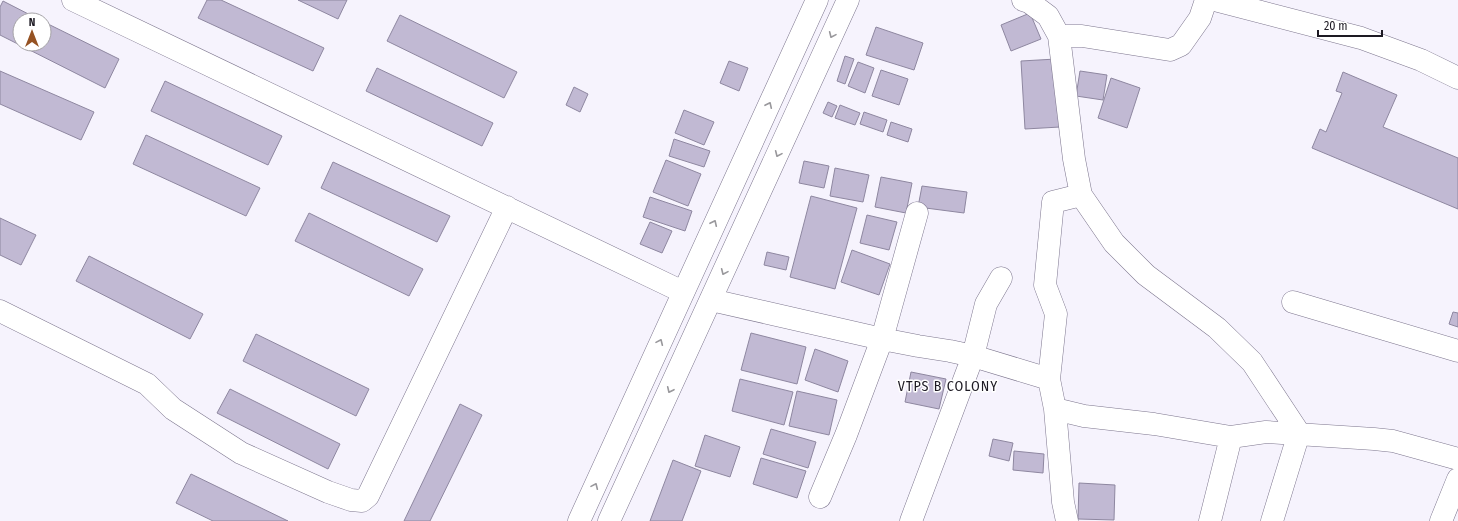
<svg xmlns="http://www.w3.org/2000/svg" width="1458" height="521" font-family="'Fira Sans Condensed',sans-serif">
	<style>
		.building { fill: #c1b9d3; stroke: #8e87a0 }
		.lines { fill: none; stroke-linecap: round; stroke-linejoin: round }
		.minor-casing { stroke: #7d768e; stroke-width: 23 }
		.highway-casing { stroke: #7d768e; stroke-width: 23 }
		.minor { stroke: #fff; stroke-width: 22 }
		.highway { stroke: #fff; stroke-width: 22 }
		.oneway { stroke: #99989c }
		.labels { text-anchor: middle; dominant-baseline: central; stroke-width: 3; stroke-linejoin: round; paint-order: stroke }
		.neighbourhood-label { font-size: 14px; letter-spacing: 1px; fill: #1d1a23; stroke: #fff }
	</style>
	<rect width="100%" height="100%" fill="#f6f3fd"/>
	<path class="building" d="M207,0H221L324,48L313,71L198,18Z
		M298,0H347L338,19Z
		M3,1L40,20H20V44H44V22L119,59L105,88L0,35V7Z
		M1030,13L1041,39L1011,51L1001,25Z
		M400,15L517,72L504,98L387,41Z
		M876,27L923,43L914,70L866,55Z
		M845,56L854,59L845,84L837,81Z
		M1056,59L1060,127L1025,129L1021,61Z
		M729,61L748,68L739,91L720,83Z
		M858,62L874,68L865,93L848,86Z
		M377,68L493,123L482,146L366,91Z
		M881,70L908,79L899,105L872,96Z
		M0,71L94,112L81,140L0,104Z
		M1080,71L1107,75L1103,100L1076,96Z
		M1343,72L1397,95L1383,127L1458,158V209L1312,148L1320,129L1326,132L1342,93L1336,91Z
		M1111,78L1140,88L1127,128L1098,118Z
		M165,81L282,136L268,165L151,111Z
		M574,87L588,94L580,112L566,105Z
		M828,102L837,106L832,117L823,113Z
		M840,105L860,113L855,125L835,118Z
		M684,110L714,122L704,145L675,133Z
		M864,112L887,120L883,132L860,124Z
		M891,122L912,129L908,142L887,135Z
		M146,135L260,188L246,216L133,164Z
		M674,139L710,151L704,167L669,156Z
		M666,160L701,174L688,206L653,192Z
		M804,161L829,166L824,188L799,183Z
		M333,162L450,216L437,242L321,188Z
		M835,168L869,175L863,202L830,196Z
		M881,177L912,183L906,213L875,207Z
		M922,186L967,192L964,213L918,207Z
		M811,196L857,208L835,289L790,277Z
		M650,197L692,211L685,231L643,217Z
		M309,213L423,269L409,296L295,241Z
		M867,215L897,222L889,250L860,243Z
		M0,218L36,235L21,265L0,255Z
		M650,222L672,231L662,253L640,244Z
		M852,250L890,264L879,295L841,282Z
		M767,252L789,257L786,270L764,265Z
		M89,256L203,314L190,339L76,281Z
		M1453,312L1458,313V327L1449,324Z
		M751,333L806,347L797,384L741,370Z
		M256,334L369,389L356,416L243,361Z
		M815,349L848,361L838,392L805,380Z
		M911,372L946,379L939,409L905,402Z
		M740,379L793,392L784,425L732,411Z
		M230,389L340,444L328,469L217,413Z
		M797,391L837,400L829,435L789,426Z
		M460,404L482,415L430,521H404Z
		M771,429L816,442L808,468L763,454Z
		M705,435L740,447L730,477L695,466Z
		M993,439L1013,443L1009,461L989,456Z
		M1014,451L1044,454L1043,473L1013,470Z
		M761,458L806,471L797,498L753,484Z
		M673,460L701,471L682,521H650Z
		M191,474L288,521H213L176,503Z
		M1079,483L1115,485L1114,520L1078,519Z"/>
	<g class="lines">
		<defs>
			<path id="minor" d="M73,0L683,292
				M1023,0L1029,2L1048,16L1059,36L1074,159L1081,195L1114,243L1146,275L1217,328L1252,362L1299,433L1272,521
				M1215,0L1361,38L1421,60L1458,78
				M1059,36H1082L1170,50L1181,45L1200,18L1206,0
				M711,300L882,339L918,346L950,351L973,356L1049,379L1055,409L1084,416L1154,424L1231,437L1266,432L1374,439L1393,441L1458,459
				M1293,302L1458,351
				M0,311L147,384L173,409L241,453L328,492L351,500L362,501L368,496L507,207
				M1049,379L1056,314L1045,285L1053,202L1081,195
				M1055,409L1063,502L1067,521
				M820,497L846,435L882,339L917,213
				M911,521L973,356L986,304L1001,278
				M1210,521L1231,437
				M1441,521L1458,479"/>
			<path id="highway" d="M579,521L817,0
				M609,521L848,0"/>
		</defs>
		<use href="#minor" class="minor-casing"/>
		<use href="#highway" class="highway-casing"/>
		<use href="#minor" class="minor"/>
		<use href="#highway" class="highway"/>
	</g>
	<defs><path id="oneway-chevron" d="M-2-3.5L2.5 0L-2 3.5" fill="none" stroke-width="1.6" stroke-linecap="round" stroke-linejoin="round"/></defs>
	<g class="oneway">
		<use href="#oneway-chevron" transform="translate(832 35) rotate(114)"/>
		<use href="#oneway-chevron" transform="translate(769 105) rotate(-65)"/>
		<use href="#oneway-chevron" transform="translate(778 154) rotate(114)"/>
		<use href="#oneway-chevron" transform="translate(714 223) rotate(-65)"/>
		<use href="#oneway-chevron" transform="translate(724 272) rotate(114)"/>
		<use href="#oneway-chevron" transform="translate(660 342) rotate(-66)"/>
		<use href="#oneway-chevron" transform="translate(670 390) rotate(115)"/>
		<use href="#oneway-chevron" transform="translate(595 486) rotate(-66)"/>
	</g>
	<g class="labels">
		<g class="neighbourhood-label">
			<text x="948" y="386">VTPS B COLONY</text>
		</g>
	</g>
	<g transform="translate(32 32)"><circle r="19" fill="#ffffff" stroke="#a5a3a7"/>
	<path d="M0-3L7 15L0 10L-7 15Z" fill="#955223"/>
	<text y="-6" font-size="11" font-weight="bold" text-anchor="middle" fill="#1d1a23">N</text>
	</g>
	<path d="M1318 30v6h64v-6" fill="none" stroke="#1d1a23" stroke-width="2"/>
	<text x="1324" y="30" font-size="12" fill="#1d1a23" stroke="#ffffff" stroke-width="3" paint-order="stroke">20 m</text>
</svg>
